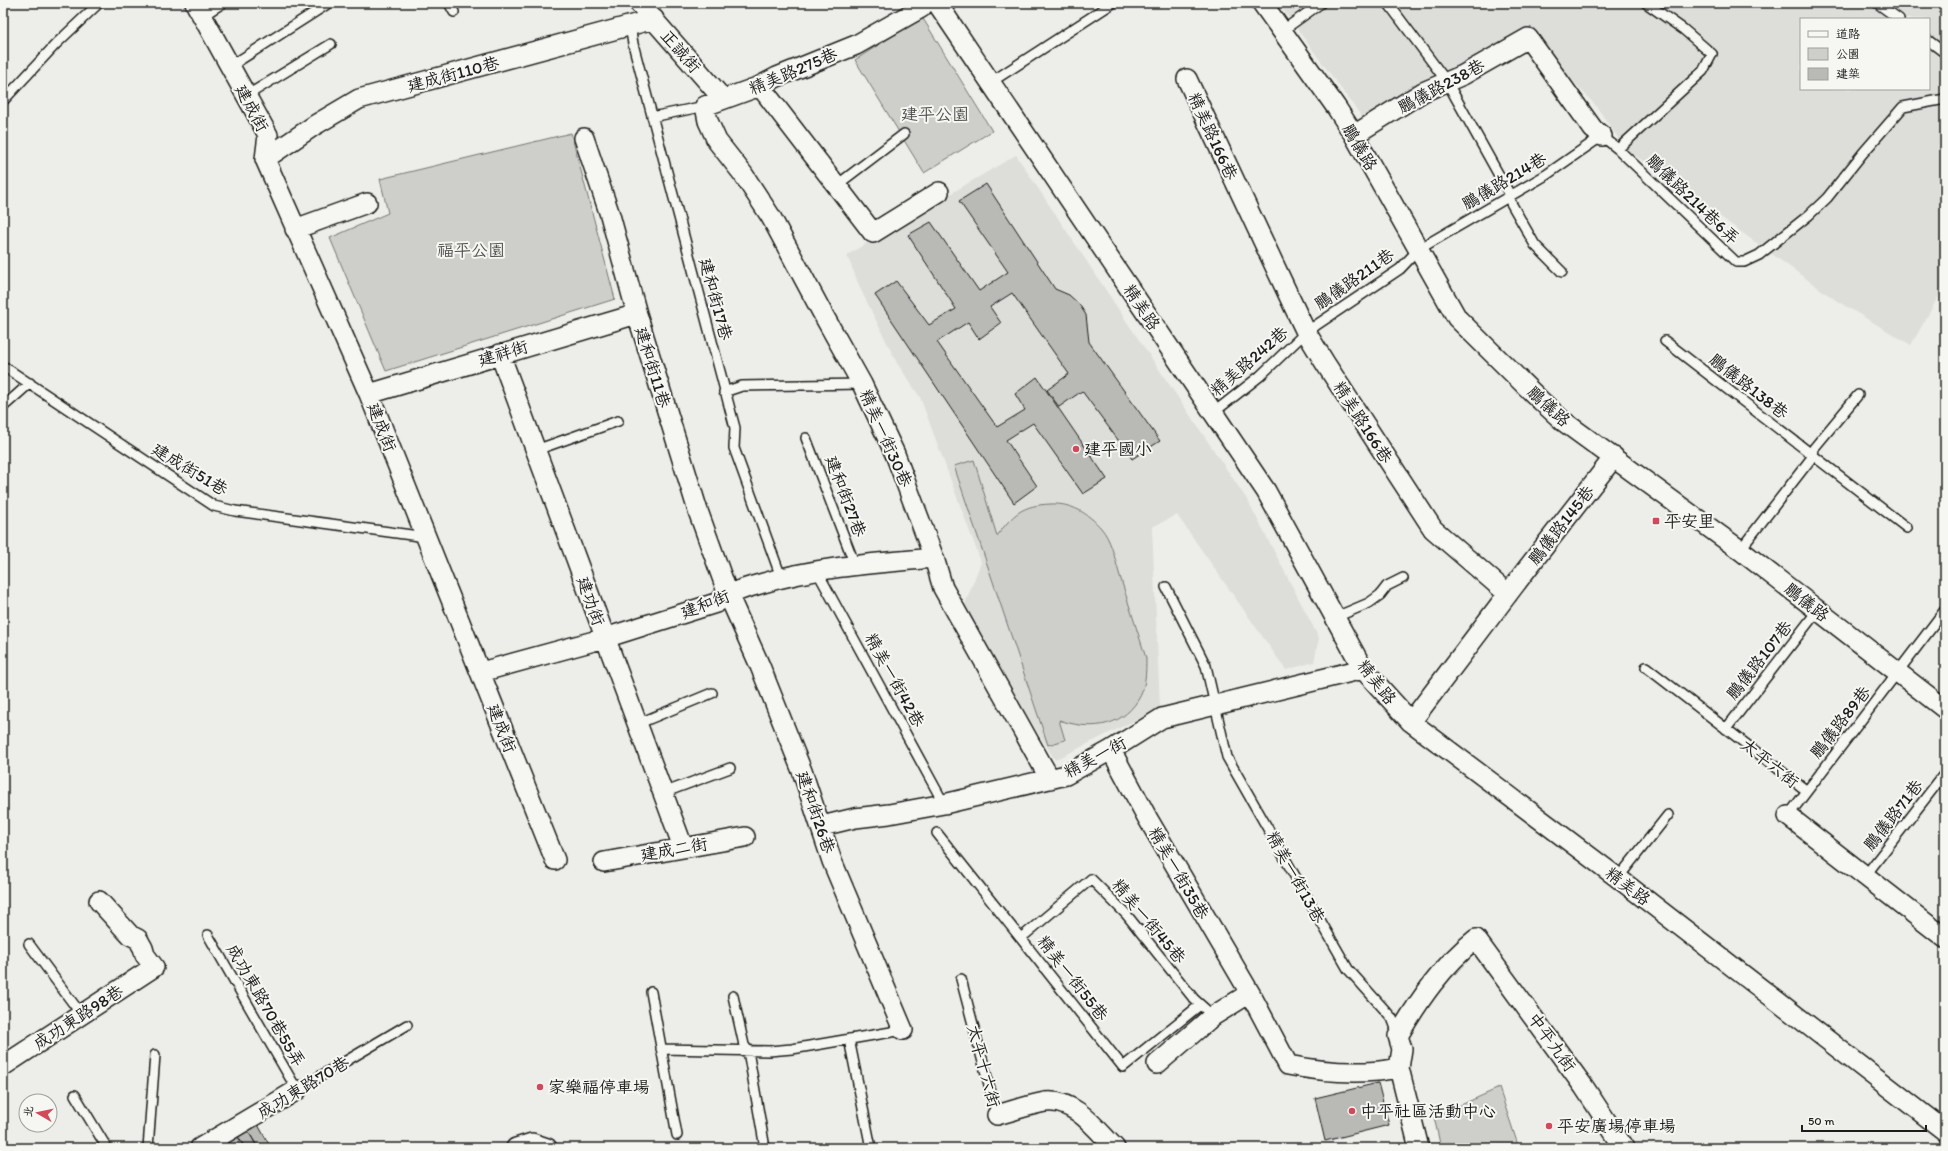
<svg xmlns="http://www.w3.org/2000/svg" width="1948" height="1151" font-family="Itim,'LXGW WenKai TC',sans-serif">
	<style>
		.built { fill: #ddddda; fill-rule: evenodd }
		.green { fill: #cececb; stroke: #757574 }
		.building { fill: #b9b9b6; stroke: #1c1c1c }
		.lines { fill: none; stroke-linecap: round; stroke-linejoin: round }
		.lane-casing { stroke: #1c1c1c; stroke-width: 12 }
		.street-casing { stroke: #1c1c1c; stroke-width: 22 }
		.lane { stroke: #f6f6f2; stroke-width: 9 }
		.street { stroke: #f6f6f2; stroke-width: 19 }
		.poi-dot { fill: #d1495b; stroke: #f6f6f2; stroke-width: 1.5 }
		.labels { text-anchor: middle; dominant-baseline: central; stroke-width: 4; stroke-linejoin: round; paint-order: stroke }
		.street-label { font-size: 17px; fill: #1c1c1c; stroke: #f6f6f2 }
		.park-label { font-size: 17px; fill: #515151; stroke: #f6f6f2 }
		.poi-label { font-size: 17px; fill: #1c1c1c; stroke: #f6f6f2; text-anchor: start }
	</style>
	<rect width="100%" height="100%" fill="#edede9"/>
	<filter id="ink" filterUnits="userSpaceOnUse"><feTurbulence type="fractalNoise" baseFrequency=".025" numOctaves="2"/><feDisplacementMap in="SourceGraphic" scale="8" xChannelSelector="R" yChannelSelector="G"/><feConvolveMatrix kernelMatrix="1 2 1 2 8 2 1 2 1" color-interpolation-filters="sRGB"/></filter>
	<g filter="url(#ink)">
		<path class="built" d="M1278,3H1945V285L1911,345L1837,301L1625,148L1596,106L1536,41L1373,132ZM1801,19H1929V89H1801Z
			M1016,155L1129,325L1248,501L1319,638L1314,662L1286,670L1177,515L1152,527L1160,708L1055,760L962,612L981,562L920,397L897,363L861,290L847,255Z"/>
		<path class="green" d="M922,17L992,131L924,173L855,60Z
			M571,133L615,299L386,371L330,238L388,213L380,179Z
			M974,460L997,536C1013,514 1022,505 1051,504C1071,503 1088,513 1101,528C1111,539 1115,559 1119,573C1128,602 1137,630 1146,658C1146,672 1146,688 1138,700C1120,729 1088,730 1059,720L1065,740L1048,745L954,466Z
			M1499,1088L1519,1148H1441L1434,1117Z"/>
		<path class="building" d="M986,184L1055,289L1069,295L1079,304L1086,315L1089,342L1160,441L1132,459L1082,391L1059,407L1047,390L1069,374L1012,293L990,307L1001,323L979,339L968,322L937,342L997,427L1025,410L1015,394L1037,377L1107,479L1083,494L1033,423L1006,440L1037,486L1014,503L875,295L896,281L929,325L956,309L908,235L931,222L979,291L1008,272L959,201Z
			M1378,1083L1389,1125L1325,1141L1315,1098Z
			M257,1123L271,1148H258L247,1129Z
			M247,1129L258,1148H245L237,1135Z
			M237,1135L245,1148H232L227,1141Z
			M227,1141L232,1148H218Z"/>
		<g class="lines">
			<defs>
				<path id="lane" d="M449,3L454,12
					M1388,3L1447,82L1510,195L1511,203L1535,245L1562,272
					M1877,3L1899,19
					M202,16L223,3
					M630,25L633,44L735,428L734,448L781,577
					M1282,31L1321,3
					M1929,41L1945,53
					M229,67L329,3
					M991,82L1113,3
					M246,96L331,44
					M3,101L56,44L99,3
					M652,117L705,106
					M1618,149L1703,71L1712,54L1683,29L1646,3
					M837,185L904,134
					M1665,341L1907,528
					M3,366L214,506L235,511L426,537
					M724,392L742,386L862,384
					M3,407L30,383
					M1213,413L1260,376L1306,332L1400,269L1419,249L1546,175L1602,136L1618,149L1736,262H1744L1759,255L1809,215L1827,198L1863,153L1903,107L1945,99
					M806,438L855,565
					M536,450L618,421
					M1740,550L1813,456L1814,448L1858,395
					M817,571L944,804
					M1166,587L1206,666L1227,757L1348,969L1392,1018L1398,1034
					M1336,617L1369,603L1380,595L1387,586L1403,578
					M1646,667L1807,791L1788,816
					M637,724L712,693
					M1726,729L1818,610
					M1807,791L1945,610
					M663,793L730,768
					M937,833L1123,1067L1200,1005
					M1865,876L1945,773
					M1618,878L1668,815
					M208,935L297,1090L407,1025
					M1021,938L1091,879L1126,914L1194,999L1213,1016
					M29,944L81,1014
					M961,979L997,1115
					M651,992L677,1135
					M733,996L744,1045L748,1051L765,1148
					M849,1039L871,1148
					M661,1049L769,1051L792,1049L903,1030
					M75,1095L107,1148
					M148,1148L155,1055"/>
				<path id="street" d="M195,3L268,135L265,159L369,394L555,860
					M639,3L723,99
					M925,3L921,8L856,45L777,77L760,86L705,106L708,121L717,141L743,174L771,217L824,316L862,384L895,454L934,558L943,588L1050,779
					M937,3L1266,491L1363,669L1411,722L1618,878L1945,1131
					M1262,3L1336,107L1354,135L1457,318L1540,400L1563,421L1740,550L1945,709
					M1187,79L1294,307L1306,332L1325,363L1433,529L1508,594
					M760,86L873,233L939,192
					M1354,135L1423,92L1463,75L1528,38L1593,129L1602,136
					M584,138L610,215L637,314L698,511L728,594L760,666L802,771L832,861L903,1030
					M265,159L315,125L359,99L654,19
					M295,229L367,203
					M500,354L683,847
					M369,394L637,314
					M481,672L605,638L716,603C731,592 742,589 760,584C816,567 876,563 934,558
					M1411,722L1526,570L1614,457
					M1111,750L1148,819L1250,993
					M1788,816L1945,938
					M822,826L855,818L889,814L944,804L1066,775L1111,750L1162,718L1363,669
					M604,862L745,837
					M1157,1064L1213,1016L1250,993L1288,1065C1323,1072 1363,1075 1399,1068
					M3,1066L154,967L145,955L143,948L138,939L130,935L99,901
					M997,1115C1012,1111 1029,1105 1045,1102C1074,1098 1097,1130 1115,1148
					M200,1148L297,1090
					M516,1148L532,1143L547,1148
					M1419,1148L1399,1068L1402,1049L1398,1036C1419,1000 1443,965 1476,939L1584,1087L1624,1148"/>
			</defs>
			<use href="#lane" class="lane-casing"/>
			<use href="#street" class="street-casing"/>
			<use href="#lane" class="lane"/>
			<use href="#street" class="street"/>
		</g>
	</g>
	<g class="poi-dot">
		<circle cx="1076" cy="449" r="4"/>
		<rect x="1652" y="517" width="8" height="8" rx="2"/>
		<circle cx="540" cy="1087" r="4"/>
		<circle cx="1352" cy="1111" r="4"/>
		<circle cx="1549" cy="1126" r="4"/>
	</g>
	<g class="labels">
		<g class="street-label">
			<text transform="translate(681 51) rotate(49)">正誠街</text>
			<text transform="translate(793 71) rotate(-23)">精美路275巷</text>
			<text transform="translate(453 74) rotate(-15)">建成街110巷</text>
			<text transform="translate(1441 86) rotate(-28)">鵬儀路238巷</text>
			<text transform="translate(252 108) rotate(61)">建成街</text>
			<text transform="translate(1213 136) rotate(65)">精美路166巷</text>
			<text transform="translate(1360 147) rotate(59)">鵬儀路</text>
			<text transform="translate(1504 181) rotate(-31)">鵬儀路214巷</text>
			<text transform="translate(1693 199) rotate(44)">鵬儀路214巷6弄</text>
			<text transform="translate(1354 279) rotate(-35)">鵬儀路211巷</text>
			<text transform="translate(716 299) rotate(75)">建和街17巷</text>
			<text transform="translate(1142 307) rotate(56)">精美路</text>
			<text transform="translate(503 353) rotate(-17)">建祥街</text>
			<text transform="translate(1249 361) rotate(-41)">精美路242巷</text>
			<text transform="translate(653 367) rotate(73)">建和街11巷</text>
			<text transform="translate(1749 386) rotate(38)">鵬儀路138巷</text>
			<text transform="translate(1549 406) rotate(42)">鵬儀路</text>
			<text transform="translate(1363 422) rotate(57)">精美路166巷</text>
			<text transform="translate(382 427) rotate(68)">建成街</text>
			<text transform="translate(886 438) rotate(66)">精美一街30巷</text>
			<text transform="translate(190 469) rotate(31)">建成街51巷</text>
			<text transform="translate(846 496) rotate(69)">建和街27巷</text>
			<text transform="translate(1561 525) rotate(-52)">鵬儀路145巷</text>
			<text transform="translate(591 601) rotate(70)">建功街</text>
			<text transform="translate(1807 602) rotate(38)">鵬儀路</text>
			<text transform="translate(705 604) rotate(-22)">建和街</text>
			<text transform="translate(1759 660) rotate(-52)">鵬儀路107巷</text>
			<text transform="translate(895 680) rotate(61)">精美一街42巷</text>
			<text transform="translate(1377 682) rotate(52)">精美路</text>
			<text transform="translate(1840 722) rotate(-52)">鵬儀路89巷</text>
			<text transform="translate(502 728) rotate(68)">建成街</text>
			<text transform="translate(1095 757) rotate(-28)">精美一街</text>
			<text transform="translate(1770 763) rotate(38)">太平六街</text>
			<text transform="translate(816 812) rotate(71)">建和街26巷</text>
			<text transform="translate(1893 815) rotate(-52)">鵬儀路71巷</text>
			<text transform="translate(674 849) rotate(-10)">建成二街</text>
			<text transform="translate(1179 873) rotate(60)">精美一街35巷</text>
			<text transform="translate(1296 877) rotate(61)">精美一街13巷</text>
			<text transform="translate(1628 886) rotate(37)">精美路</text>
			<text transform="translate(1149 921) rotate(50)">精美一街45巷</text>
			<text transform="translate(1073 978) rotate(52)">精美一街55巷</text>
			<text transform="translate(266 1005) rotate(60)">成功東路70巷55弄</text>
			<text transform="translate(78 1017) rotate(-33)">成功東路98巷</text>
			<text transform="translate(1552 1042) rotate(54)">中平九街</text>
			<text transform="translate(984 1066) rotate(75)">太平十六街</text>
			<text transform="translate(303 1087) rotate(-31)">成功東路70巷</text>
		</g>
		<g class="park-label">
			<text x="935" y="114">建平公園</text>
			<text x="471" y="250">福平公園</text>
		</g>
		<g class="poi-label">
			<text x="1084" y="449">建平國小</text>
			<text x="1664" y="521">平安里</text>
			<text x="548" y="1087">家樂福停車場</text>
			<text x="1360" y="1111">中平社區活動中心</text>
			<text x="1557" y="1126">平安廣場停車場</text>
		</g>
	</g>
	<rect width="1948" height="1151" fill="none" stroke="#f6f6f2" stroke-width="16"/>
	<rect x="8" y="8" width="1932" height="1135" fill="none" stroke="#1c1c1c" stroke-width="1.5" filter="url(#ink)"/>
	<rect x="1800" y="18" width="130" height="72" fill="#f6f6f2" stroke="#9f9f9c"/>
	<rect x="1808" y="31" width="20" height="6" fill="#f6f6f2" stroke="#9f9f9c"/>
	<text x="1836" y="38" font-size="12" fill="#1c1c1c">道路</text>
	<rect x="1808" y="48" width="20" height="12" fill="#cececb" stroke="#9f9f9c"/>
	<text x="1836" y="58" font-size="12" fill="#1c1c1c">公園</text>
	<rect x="1808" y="68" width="20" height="12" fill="#b9b9b6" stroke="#9f9f9c"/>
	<text x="1836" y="78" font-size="12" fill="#1c1c1c">建築</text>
	<g transform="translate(38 1113) rotate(279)"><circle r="19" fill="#f6f6f2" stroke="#9f9f9c"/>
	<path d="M0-3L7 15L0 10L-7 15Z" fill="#d1495b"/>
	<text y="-6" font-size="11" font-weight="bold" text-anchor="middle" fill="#1c1c1c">北</text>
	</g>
	<path d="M1802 1125v6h124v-6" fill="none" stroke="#1c1c1c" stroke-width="2"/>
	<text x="1808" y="1125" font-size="12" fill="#1c1c1c" stroke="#f6f6f2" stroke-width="3" paint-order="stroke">50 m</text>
</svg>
